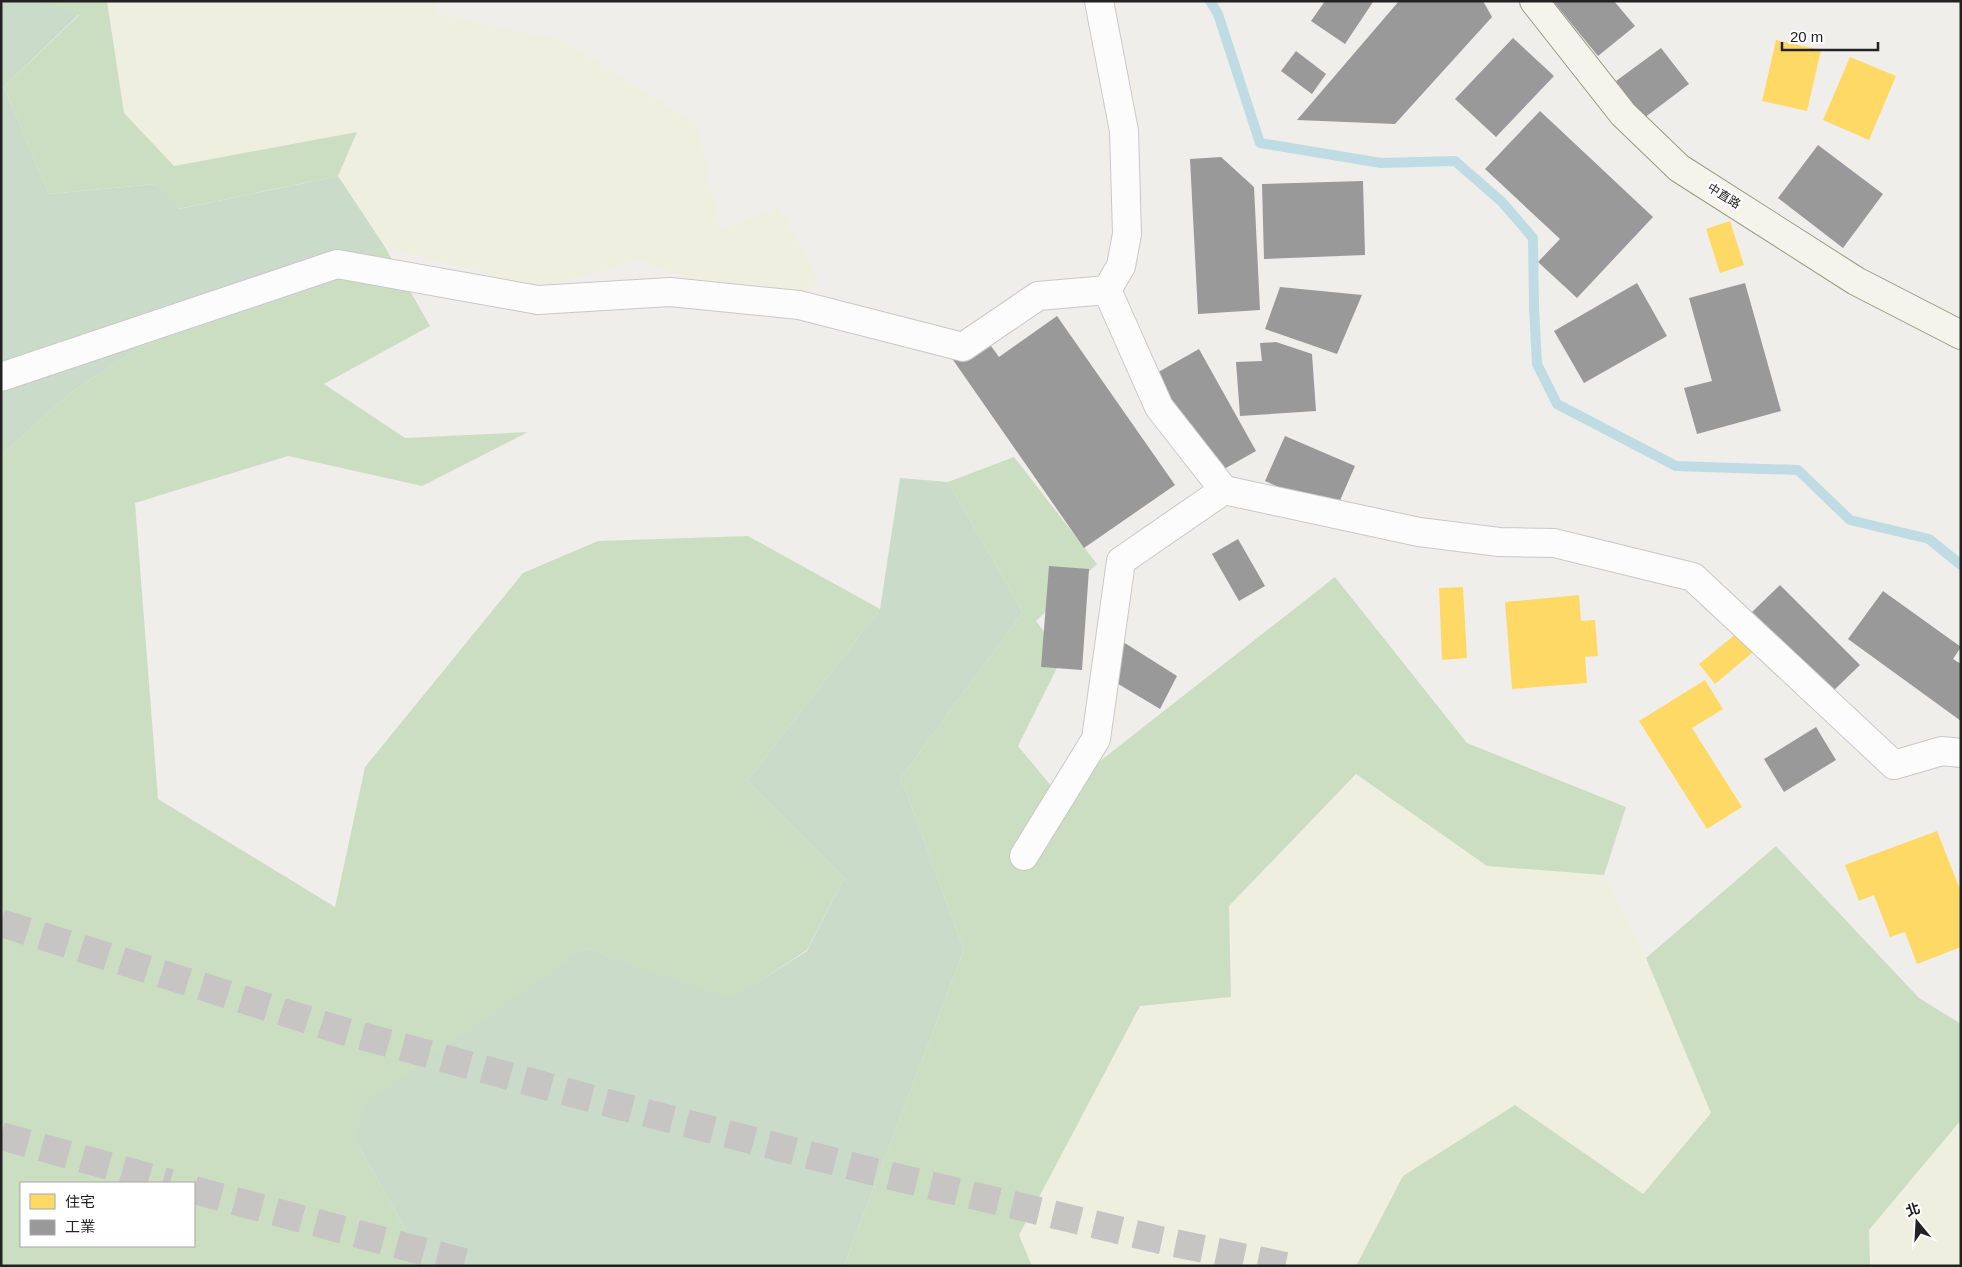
<svg xmlns="http://www.w3.org/2000/svg" width="1962" height="1267" font-family="Helvetica,'Noto Sans TC',sans-serif">
	<style>
		.farmland { fill: #efefdf }
		.forest { fill: #cbdec1; fill-rule: evenodd }
		.cemetery { fill: #cadbca }
		.homes { fill: #ffd966 }
		.industry { fill: #999 }
		.lines { fill: none; stroke-linecap: round; stroke-linejoin: round }
		.stream { stroke: #bfdbe3; stroke-width: 10 }
		.highway-tunnel { stroke: #c7c5c3; stroke-width: 28; stroke-dasharray: 28 14; stroke-linecap: butt }
		.street-casing { stroke: #c9c8c7; stroke-width: 30 }
		.secondary-casing { stroke: #999a82; stroke-width: 30 }
		.street { stroke: #fdfcfc; stroke-width: 28 }
		.secondary { stroke: #f4f4ed; stroke-width: 28 }
		.labels { text-anchor: middle; dominant-baseline: central; stroke-width: 5; stroke-linejoin: round; paint-order: stroke }
		.street-label { font-size: 12px; fill: #222; stroke: #fff }
	</style>
	<rect width="100%" height="100%" fill="#f0eeeb"/>
	<path class="farmland" d="M107,1H436L435,13L564,41L697,125L721,230L779,206L820,283L776,310L638,260L541,289L385,247L338,176L356,132L174,166L124,113Z
		M1357,774L1487,866L1604,875L1646,958L1711,1113L1643,1194L1515,1105L1403,1176L1356,1266H1032L1019,1235L1140,1006L1231,997L1229,906Z
		M1961,1120V1266H1870L1869,1230Z"/>
	<path class="forest" d="M43,1H107L124,113L174,166L357,132L338,176L178,209L155,184L49,194L4,87L79,15Z
		M385,247L430,326L324,384L405,438L528,432L422,486L288,456L135,503L158,799L335,907L365,767L523,573L598,541L748,536L880,609L747,781L844,878L807,950L731,1000L585,948L357,1143L426,1266H1V456L69,394L206,304ZM21,1183H194V1246H21Z
		M1014,457L1097,564L1036,621L1063,656L1018,746L1058,794L1335,577L1467,743L1626,807L1604,875L1487,866L1356,774L1229,906L1231,997L1140,1006L1019,1235L1032,1266H844L964,950L901,778L1023,612L948,482Z
		M1776,846L1919,998L1961,1024V1120L1869,1230L1870,1266H1356L1403,1176L1515,1105L1643,1194L1711,1113L1646,958Z"/>
	<path class="cemetery" d="M1,1H43L79,14L4,87L49,194L156,184L179,209L338,176L385,247L206,304L69,394L1,456Z
		M900,478L948,482L1023,612L901,778L964,950L844,1266H426L357,1143L362,1106L585,948L731,999L807,951L844,878L747,781L880,609Z"/>
	<path class="homes" d="M1776,40L1821,50L1807,111L1762,101Z
		M1850,57L1896,76L1869,140L1823,120Z
		M1730,221L1744,265L1720,273L1706,229Z
		M1463,587L1467,658L1442,660L1439,588Z
		M1579,595L1581,621L1595,620L1598,656L1585,657L1587,683L1512,689L1505,602Z
		M1737,633L1753,652L1715,684L1699,664Z
		M1705,680L1723,709L1692,728L1742,807L1707,829L1639,721Z
		M1937,831L1961,892V947L1917,964L1905,932L1890,937L1874,895L1859,901L1845,865Z"/>
	<path class="industry" d="M1325,1H1372L1373,2L1345,44L1311,21Z
		M1399,1H1483L1492,17L1395,124L1297,120Z
		M1553,1H1614L1635,26L1598,56Z
		M1513,38L1554,76L1496,137L1455,99Z
		M1661,48L1689,84L1644,118L1616,81Z
		M1296,51L1326,74L1312,94L1281,71Z
		M1540,111L1653,217L1577,298L1538,262L1560,239L1485,169Z
		M1818,145L1883,194L1843,248L1778,198Z
		M1221,157L1254,187L1260,310L1198,314L1190,159Z
		M1363,181L1365,255L1264,259L1262,184Z
		M1637,283L1667,336L1584,383L1554,331Z
		M1745,283L1781,411L1697,434L1684,388L1712,381L1689,298Z
		M1280,287L1362,295L1337,354L1265,329Z
		M1057,316L1175,485L1084,548L951,357L983,335L999,357Z
		M1276,342L1312,354L1316,411L1240,416L1236,362L1262,361L1260,343Z
		M1199,349L1256,451L1203,481L1146,379Z
		M1285,436L1355,466L1335,512L1265,481Z
		M1238,539L1265,586L1239,601L1212,554Z
		M1049,566L1089,569L1082,670L1041,667Z
		M1780,585L1860,665L1832,692L1752,612Z
		M1883,591L1961,647L1953,659L1961,664V721L1848,639Z
		M1109,633L1177,676L1160,709L1105,676Z
		M1816,727L1836,760L1784,792L1764,759Z"/>
	<g class="lines">
		<path class="stream" d="M1210,1L1218,14L1260,143L1381,163L1455,161L1502,202L1533,238L1534,308L1537,364L1557,404L1676,466L1798,470L1850,520L1929,539L1961,565"/>
		<path class="highway-tunnel" d="M1,923L340,1030L604,1102L879,1173L1160,1240L1286,1266
			M1,1136L170,1183
			M194,1190L478,1266"/>
		<defs>
			<path id="street" d="M1099,1L1124,131L1127,234L1121,266L1107,290
				M1107,290L1159,407L1224,490L1419,532L1499,542L1554,543L1693,577L1894,765L1942,751L1961,753
				M1,377L337,264L538,300L670,292L799,305L963,347L1038,296L1107,290
				M1024,856L1096,739L1121,561L1224,490"/>
			<path id="secondary" d="M1534,1L1623,114L1679,168L1856,281L1961,335"/>
		</defs>
		<use href="#street" class="street-casing"/>
		<use href="#secondary" class="secondary-casing"/>
		<use href="#street" class="street"/>
		<use href="#secondary" class="secondary"/>
	</g>
	<g class="labels">
		<g class="street-label">
			<text transform="translate(1724 196) rotate(32)">中直路</text>
		</g>
	</g>
	<rect width="1962" height="1267" fill="none" stroke="#222222" stroke-width="5"/>
	<rect x="20" y="1182" width="175" height="65" fill="#ffffff" stroke="#a7a7a7"/>
	<rect x="30" y="1194" width="25" height="15" fill="#ffd966" stroke="#a7a7a7"/>
	<text x="65" y="1207" font-size="15" fill="#222222">住宅</text>
	<rect x="30" y="1220" width="25" height="15" fill="#999999" stroke="#a7a7a7"/>
	<text x="65" y="1232" font-size="15" fill="#222222">工業</text>
	<g transform="translate(1917 1222) rotate(342)" stroke="#ffffff" stroke-width="4" paint-order="stroke">
	<path d="M0-4L9 19L0 12L-9 19Z" fill="#222222"/>
	<text y="-8" font-size="14" font-weight="bold" text-anchor="middle" fill="#222222">北</text>
	</g>
	<path d="M1782 42v8h96v-8" fill="none" stroke="#222222" stroke-width="2.5"/>
	<text x="1790" y="42" font-size="15" fill="#222222" stroke="#ffffff" stroke-width="4" paint-order="stroke">20 m</text>
</svg>
